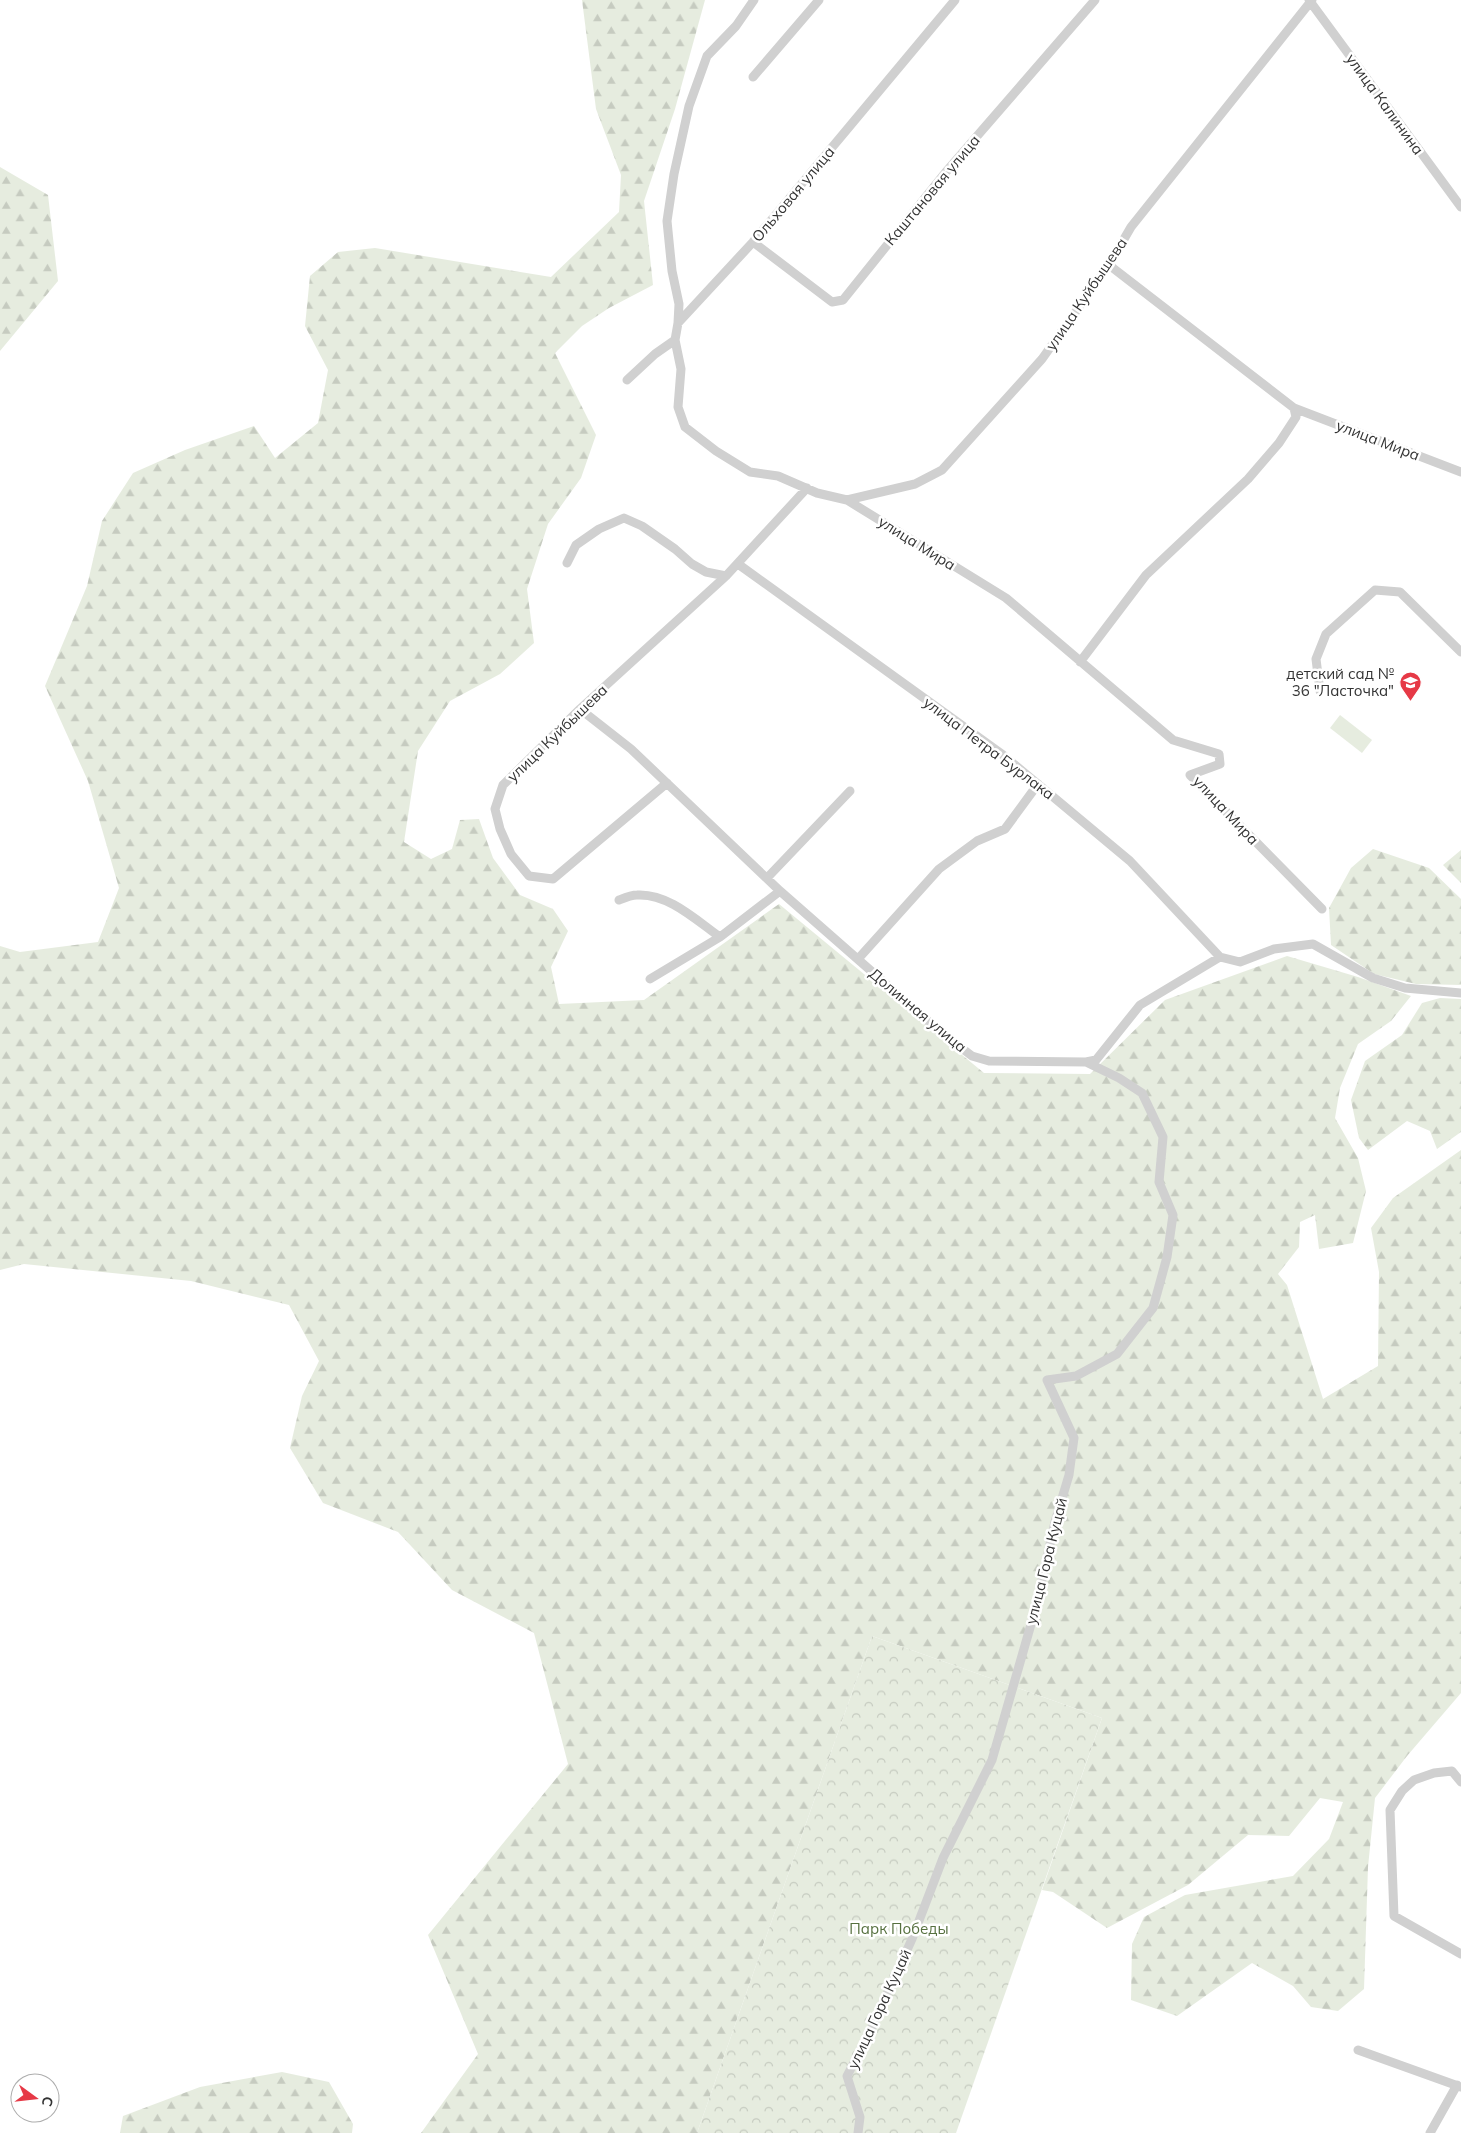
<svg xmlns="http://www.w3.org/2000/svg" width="1461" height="2133" font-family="Mulish,sans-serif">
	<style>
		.green { fill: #e6ecdf }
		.forest { fill: url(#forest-firs) }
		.park { fill: url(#park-crowns) }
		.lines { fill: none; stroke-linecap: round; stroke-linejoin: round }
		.minor { stroke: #d0d0d0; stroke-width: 9 }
		.labels { text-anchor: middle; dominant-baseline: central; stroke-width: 5; stroke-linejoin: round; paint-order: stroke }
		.street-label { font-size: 15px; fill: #333; stroke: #fff }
		.poi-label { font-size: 15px; fill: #333; stroke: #fff; text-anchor: end }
		.park-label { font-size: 15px; fill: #56703f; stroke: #fff }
	</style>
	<defs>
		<pattern id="forest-firs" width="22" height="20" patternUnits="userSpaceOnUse" patternTransform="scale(1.25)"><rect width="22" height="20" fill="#e6ecdf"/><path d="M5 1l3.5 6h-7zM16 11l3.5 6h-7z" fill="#c6cbc0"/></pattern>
		<pattern id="park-crowns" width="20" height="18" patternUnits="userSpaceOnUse" patternTransform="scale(1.25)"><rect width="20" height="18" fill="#e6ecdf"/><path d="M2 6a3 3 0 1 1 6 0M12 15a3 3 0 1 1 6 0" fill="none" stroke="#c6cbc0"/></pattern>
	</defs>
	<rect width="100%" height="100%" fill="#fff"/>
	<path class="green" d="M1340,715L1372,740L1362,753L1330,728Z"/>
	<path class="forest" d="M582,0H705L675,109L644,201L653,285L609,308L582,326L555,353L596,435L581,478L548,524L527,589L534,643L500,674L450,701L418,751L404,842L431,859L452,849L460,820L479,819L493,858L520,895L553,909L568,931L551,967L559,1004L644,1000L779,904L984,1073L1090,1074L1165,1000L1287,956L1358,977L1411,996L1391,1021L1358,1044L1340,1088L1335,1118L1358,1158L1366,1191L1353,1243L1319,1249L1315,1215L1300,1222L1299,1247L1278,1274L1287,1285L1323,1399L1378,1366L1379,1272L1371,1228L1393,1198L1461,1150V1693L1407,1756L1375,1798L1368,1867L1364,1989L1338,2011L1311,2007L1293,1986L1252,1963L1177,2016L1131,2000L1132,1944L1144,1917L1185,1895L1293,1876L1329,1839L1343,1802L1320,1798L1289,1836L1248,1835L1188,1885L1107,1928L1053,1892L1042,1890L1102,1718L872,1636L697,2133H421L478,2054L428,1935L568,1764L534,1633L452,1590L398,1532L323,1503L290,1448L302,1396L319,1361L289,1305L191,1281L24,1264L0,1270V946L20,952L98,942L119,888L88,781L45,686L87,586L102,521L133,473L185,450L254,426L275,458L318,423L328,370L305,326L310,276L338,252L375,248L551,277L619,212L621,175L596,109Z
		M0,167L48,195L58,281L0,351Z
		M1373,849L1429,868L1461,899V985L1416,984L1374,974L1331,945L1329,908L1351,868Z
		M1461,850V883L1443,865Z
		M1440,998L1461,999V1132L1437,1149L1430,1131L1407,1121L1368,1150L1359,1138L1351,1100L1365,1061L1402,1035L1422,1003Z
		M282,2072L329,2082L353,2124L352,2133H120L123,2116L200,2087Z"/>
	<path class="park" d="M872,1636L1102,1718L956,2133H697Z"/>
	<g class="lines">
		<path class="minor" d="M1309,0L1461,207
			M753,77L819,0
			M753,242L832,302L843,300L945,173L1095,0
			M1109,265L1294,408L1461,472
			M678,323L679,304L672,271L667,221L674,174L689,106L707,56L736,26L754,0
			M675,340L681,369L678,407L685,427L716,451L750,472L778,476L817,493L847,500L915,484L942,470L1042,359L1109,265L1131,227L1312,0
			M627,380L655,354L675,340L678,323L753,242L955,0
			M847,500L1006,598L1173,740L1219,754L1220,764L1190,775L1322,909
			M567,563L576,545L599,529L624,518L642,526L675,549L692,564L706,572L726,576
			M738,564L1003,755L1130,861L1220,957
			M1080,662L1146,575L1248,479L1279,443L1296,417L1294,408
			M1320,691L1316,659L1326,634L1375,590L1400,592L1461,652
			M580,709L631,749L780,891L943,1034L972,1056L989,1061L1086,1062L1096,1060L1140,1005L1220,957L1240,962L1274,949L1313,944L1373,978L1405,988L1461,993
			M667,783L553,879L529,876L511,854L500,829L495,809L503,785L580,709L726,576L807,488
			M767,878L850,791
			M619,900C624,898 631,895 637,895C668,893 696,920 720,937
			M858,959L939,869L977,841L1005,829L1038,784
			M650,979L720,937L780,891
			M1461,1782L1452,1771L1434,1773L1414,1780L1402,1791L1390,1810L1394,1916L1461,1954
			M1358,2050L1461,2087
			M858,2133L860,2117L847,2076L868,2036L912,1939L943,1858L992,1760L1036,1607L1055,1522L1069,1475L1074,1438L1047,1380L1076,1376L1117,1354L1153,1308L1167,1257L1173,1215L1159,1182L1163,1137L1142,1093L1119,1078L1086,1062
			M1430,2133L1457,2085"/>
	</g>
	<defs>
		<symbol id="school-pin" viewBox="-11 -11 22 30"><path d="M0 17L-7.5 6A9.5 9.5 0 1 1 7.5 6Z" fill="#e63946" stroke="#fff"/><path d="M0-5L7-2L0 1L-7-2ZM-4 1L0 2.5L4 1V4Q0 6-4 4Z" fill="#fff"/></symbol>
	</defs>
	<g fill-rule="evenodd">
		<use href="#school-pin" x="1398" y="670" width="25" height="34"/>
	</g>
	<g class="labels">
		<g class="street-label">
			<text transform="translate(1385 104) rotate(54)">улица Калинина</text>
			<text transform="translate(932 190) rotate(-50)">Каштановая улица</text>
			<text transform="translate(793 194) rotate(-50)">Ольховая улица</text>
			<text transform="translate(1086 294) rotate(-56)">улица Куйбышева</text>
			<text transform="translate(1378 440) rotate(21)">улица Мира</text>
			<text transform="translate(917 543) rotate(32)">улица Мира</text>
			<text transform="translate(557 733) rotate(-44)">улица Куйбышева</text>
			<text transform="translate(989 748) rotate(37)">улица Петра Бурлака</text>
			<text transform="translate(1226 810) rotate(47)">улица Мира</text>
			<text transform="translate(918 1010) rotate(40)">Долинная улица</text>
			<text transform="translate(1046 1561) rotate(-76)">улица Гора Куцай</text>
			<text transform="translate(879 2009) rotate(-65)">улица Гора Куцай</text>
		</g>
		<g class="poi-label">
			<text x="1394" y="673">детский сад №<tspan x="1394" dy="17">36 "Ласточка"</tspan></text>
		</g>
		<g class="park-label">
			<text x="899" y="1928">Парк Победы</text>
		</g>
	</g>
	<g transform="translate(35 2098) rotate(105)"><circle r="24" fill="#ffffff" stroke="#adadad"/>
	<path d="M0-4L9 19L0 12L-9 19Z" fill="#e63946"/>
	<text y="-8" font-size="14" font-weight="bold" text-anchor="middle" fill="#333333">С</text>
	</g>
</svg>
